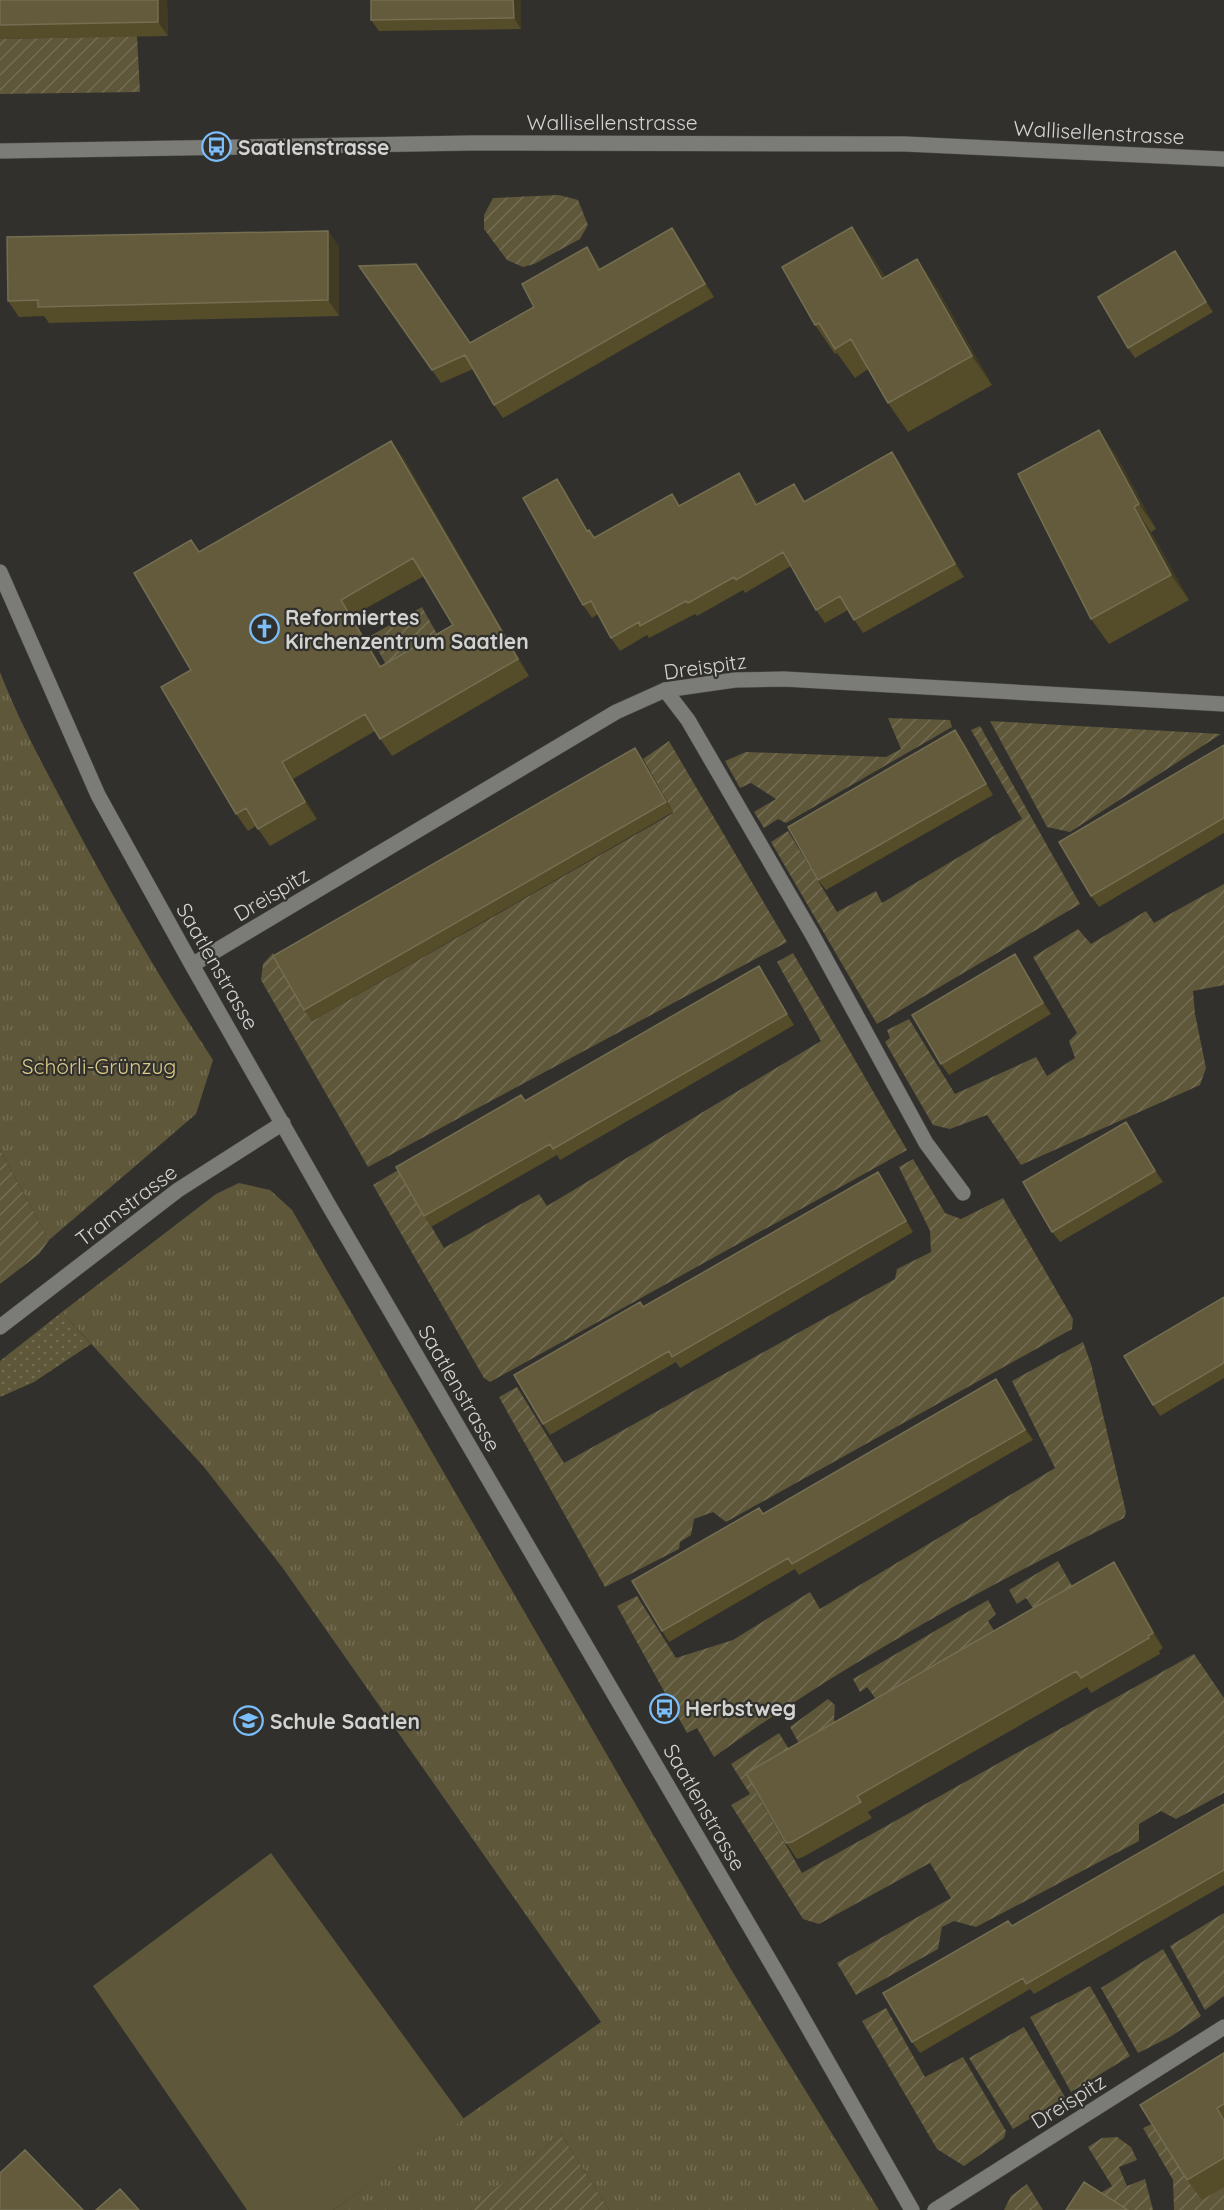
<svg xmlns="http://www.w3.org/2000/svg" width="1224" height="2210" font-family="Quicksand,sans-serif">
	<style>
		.grass { fill: url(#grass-dots) }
		.park { fill: url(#park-tufts) }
		.garden { fill: url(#garden-furrows) }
		.pitch { fill: #5e573a }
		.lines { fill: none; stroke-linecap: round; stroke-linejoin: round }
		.service-casing { stroke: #4d4c4a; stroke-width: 16 }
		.minor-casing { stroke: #4d4c4a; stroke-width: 16 }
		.tertiary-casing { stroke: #4d4c4a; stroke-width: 16 }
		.service { stroke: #7b7b77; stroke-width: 15 }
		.minor { stroke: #7b7b77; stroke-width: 15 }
		.tertiary { stroke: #7b7b77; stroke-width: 15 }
		.wall { fill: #554d29; fill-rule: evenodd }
		.shaded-wall { fill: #413b23 }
		.building { fill: #635b3b; stroke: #746e52; stroke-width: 1.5; fill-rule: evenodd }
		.labels { text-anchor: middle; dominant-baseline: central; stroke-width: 4.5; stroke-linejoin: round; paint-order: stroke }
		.street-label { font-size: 21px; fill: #d3d3d1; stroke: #31302d }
		.poi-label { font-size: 21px; font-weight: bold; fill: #d3d3d1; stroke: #31302d; text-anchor: start }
		.park-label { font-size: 21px; fill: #dccb88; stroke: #31302d }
	</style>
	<defs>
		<pattern id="grass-dots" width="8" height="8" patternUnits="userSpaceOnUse" patternTransform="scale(1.5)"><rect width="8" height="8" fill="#5e573a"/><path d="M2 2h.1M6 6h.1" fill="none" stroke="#746e55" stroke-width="1.8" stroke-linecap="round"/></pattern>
		<pattern id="park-tufts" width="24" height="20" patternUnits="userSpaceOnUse" patternTransform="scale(1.5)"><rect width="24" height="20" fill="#5e573a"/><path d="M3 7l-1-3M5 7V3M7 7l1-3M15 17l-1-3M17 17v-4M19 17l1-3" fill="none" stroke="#746e55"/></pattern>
		<pattern id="garden-furrows" width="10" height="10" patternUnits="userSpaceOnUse" patternTransform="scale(1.5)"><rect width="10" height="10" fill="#5e573a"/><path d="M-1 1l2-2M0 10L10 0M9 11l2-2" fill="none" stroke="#746e55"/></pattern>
	</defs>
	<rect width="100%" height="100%" fill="#31302d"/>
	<path class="grass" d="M62,1312L91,1344L34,1382L0,1397V1361Z"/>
	<path class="park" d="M0,672C20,724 48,774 74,824C117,904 163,984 213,1060L196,1114L49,1240L0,1150Z
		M239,1183L270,1190L292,1210L732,1971L879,2210H609L561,2134L470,2210H333L601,2022L282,1567L204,1467L62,1312L216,1194Z"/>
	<path class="garden" d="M137,36L140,92L0,94V39Z
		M559,195L578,200L588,225L580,239L534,264L523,267L507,260L484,229V215L493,198Z
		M422,607L447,652L398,686L370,636Z
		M888,718L950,720L952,727L786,823L778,819L764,828L754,812L776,799L751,783L740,788L725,761L746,752L886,757L901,749Z
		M990,721L1221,734L1070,832L1047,827Z
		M980,726L1080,904L877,1024L771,842L788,831L837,912L876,891L882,903L1022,819L971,730Z
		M669,741L787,942L368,1167L261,980L263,964L273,953L312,1021L673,813L643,759Z
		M1224,884V985L1193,991L1195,1014L1206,1068L1200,1085L1021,1165L987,1115L950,1129L933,1125L885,1042L890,1038L887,1030L909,1019L955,1094L1036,1057L1047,1076L1075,1058L1069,1041L1077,1033L1033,957L1078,929L1091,944L1146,911L1154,923Z
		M793,953L907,1150L490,1382L484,1378L373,1185L398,1170L444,1248L539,1194L547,1206L821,1041L777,962Z
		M0,1150L49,1240L39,1254L0,1284Z
		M913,1159L945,1213L961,1219L1003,1198L1073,1319L1072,1329L726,1522L713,1512L694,1519L691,1535L680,1542L679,1549L605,1587L499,1397L517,1387L564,1463L895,1279L897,1269L931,1252L930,1231L899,1167Z
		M1083,1342L1091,1364L1126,1512L1124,1518C982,1588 843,1664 714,1757L697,1728L687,1733L617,1606L637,1596L676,1658L733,1640L810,1592L820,1609L1055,1468L1012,1381Z
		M1058,1561L1080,1600L1044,1624L1026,1598L1017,1604L1009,1590Z
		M988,1600L996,1614L988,1621L1004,1646L887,1714L867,1687L860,1692L853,1679Z
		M1194,1654L1224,1698V1793L1176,1819L1161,1811L1139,1824V1841L976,1927L954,1921L942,1927L938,1949L856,1995L837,1963L951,1898L930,1863L819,1924L803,1919L731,1805L750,1794L731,1764L779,1733L798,1764L754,1789L802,1873Z
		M828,1699L835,1705L834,1720L848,1739L809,1762L790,1727Z
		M1224,1913V1996L1205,2010L1170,1946Z
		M1163,1949L1201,2016L1170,2037L1138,2053L1101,1988Z
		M1090,1986L1130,2056L1071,2092L1030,2017Z
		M886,2008L925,2077L963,2057L1006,2131L1004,2138L964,2166L937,2149L862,2021Z
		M1024,2027L1065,2097L1013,2129L969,2058Z
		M1152,2124L1178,2162L1224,2133V2210H1174L1173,2180L1143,2128Z
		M561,2134L609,2210H470L472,2208Z
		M1117,2137L1131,2147L1137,2160L1119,2167L1127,2186L1145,2179L1153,2210H1072L1112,2186L1088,2147L1102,2138Z
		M1027,2184L1043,2210H1004L1011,2196Z"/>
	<path class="pitch" d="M271,1853L464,2119L333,2210H247L93,1986Z"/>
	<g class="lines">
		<defs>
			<path id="service" d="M665,690L688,720L812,934L926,1143L963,1193"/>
			<path id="minor" d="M0,572L98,795L192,965L328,1204L788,1992L912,2210
				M192,965L616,712L665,690L735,680L784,679L1224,704
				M0,1327L178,1190L283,1123
				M935,2210L1224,2027"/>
			<path id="tertiary" d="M0,151L471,143L905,144L1224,159"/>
		</defs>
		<use href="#service" class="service-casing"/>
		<use href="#minor" class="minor-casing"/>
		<use href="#tertiary" class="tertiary-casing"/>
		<use href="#service" class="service"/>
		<use href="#minor" class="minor"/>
		<use href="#tertiary" class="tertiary"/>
	</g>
	<path class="wall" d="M0,0H167L168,36L0,39Z
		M521,0V29L379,31L371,20Z
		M672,228L681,241L714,297L503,418L494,405L473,369L441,383L359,266L470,343L534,307L587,247L601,269Z
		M328,231L339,247V316L49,323L44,316L19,317L8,301Z
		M1175,251L1213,312L1135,358L1128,348Z
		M872,256L885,277L937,288L992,385L908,432L888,403L868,369L855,378L837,353L835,354L815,325Z
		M892,452L901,465L964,577L863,633L848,610L825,623L816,610L791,566L745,593L743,590L697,616L695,614L649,638L647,635L620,651L611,638L598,614L592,618L583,605L557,479L566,492L588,531L589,530L595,537L680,506L739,473L748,486L758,504L794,484L805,501Z
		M1116,455L1156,529L1151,532L1189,600L1109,644L1091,619Z
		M403,457L529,676L392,756L375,731L293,779L317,819L270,846L256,826L248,831L236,814L191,670L199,552ZM424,576L453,625L381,666L352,616Z
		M963,741L993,795L826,890L818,880Z
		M1224,745V833L1099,907L1091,896Z
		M635,748L643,759L673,812L312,1021L304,1010Z
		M1022,965L1051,1014L949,1075L941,1064Z
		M759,966L766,977L794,1025L560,1160L557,1155L431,1227L424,1216L525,1101Z
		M1133,1133L1163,1182L1060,1242L1052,1232Z
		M885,1183L913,1232L680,1368L676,1362L550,1435L543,1424L640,1302L644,1307Z
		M1224,1297V1378L1160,1416L1153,1405Z
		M996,1379L1003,1389L1033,1440L799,1575L795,1569L669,1642L662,1631L759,1508L763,1514Z
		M1114,1562L1124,1577L1163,1648L1159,1651L1160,1654L1091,1693L1087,1687L868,1812L872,1818L803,1857L797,1859L786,1843Z
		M1224,1804V1885L1034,1994L1030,1989L920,2053L912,2042L1012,1926Z
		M1224,2053V2187L1202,2200L1187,2180Z"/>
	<path class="shaded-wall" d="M158,0H167L168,36L158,22Z
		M513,0H521V29L514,18Z
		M852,227L872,256L902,307L882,279Z
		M672,228L681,241L714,297L705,284Z
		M328,231L339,247V316L328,300Z
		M587,247L596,260L608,283L599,270Z
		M1175,251L1182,261L1213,312L1206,302Z
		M917,259L937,288L992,385L972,356Z
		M1099,430L1116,455L1156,529L1139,504Z
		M391,441L403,457L529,676L518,659Z
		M892,452L901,465L964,577L955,564Z
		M739,473L748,486L765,518L756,505Z
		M557,479L566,492L596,544L587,531Z
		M1134,507L1151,532L1189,600L1171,575Z
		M341,600L352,616L391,683L380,667Z
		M955,730L963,741L993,795L986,784Z
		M635,748L643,759L673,812L666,802Z
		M282,762L293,779L317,819L305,802Z
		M1015,954L1022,965L1051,1014L1043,1003Z
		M759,966L766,977L794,1025L787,1014Z
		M1126,1122L1133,1133L1163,1182L1155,1171Z
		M878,1172L885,1183L913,1232L906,1221Z
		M996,1379L1003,1389L1033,1440L1025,1430Z
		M1114,1562L1124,1577L1163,1648L1153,1633Z"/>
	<path class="building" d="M0,0H158V22L0,25Z
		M371,0H513L514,18L371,20Z
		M852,227L882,279L917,259L972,356L888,403L851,339L835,349L819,323L815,325L782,267Z
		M672,228L705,284L494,405L465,355L432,370L359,266L416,264L470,343L534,307L522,284L587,247L599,270Z
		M328,231V300L38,307V300L8,301L7,237Z
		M1175,251L1206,302L1128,348L1098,297Z
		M1099,430L1139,504L1134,507L1171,575L1091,619L1018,474Z
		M391,441L518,659L380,739L365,714L282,762L305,802L258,829L246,808L236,814L161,687L191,670L134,573L191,540L199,552ZM413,558L453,625L380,667L341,600Z
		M892,452L955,564L854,620L840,596L816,610L783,552L736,580L734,577L688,603L686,601L640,626L639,622L611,638L591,601L583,605L523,498L557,479L587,531L589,530L594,538L672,494L679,506L739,473L756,505L794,484L804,502Z
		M955,730L986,784L818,880L788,827Z
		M1224,745V818L1091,896L1059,842Z
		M635,748L666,802L304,1010L273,956Z
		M1015,954L1043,1003L941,1064L912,1015Z
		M759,966L787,1014L553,1149L550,1144L424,1216L396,1167L521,1095L525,1101Z
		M1126,1122L1155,1171L1052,1232L1023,1182Z
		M878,1172L906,1221L672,1357L669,1351L543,1424L514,1375L640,1302L643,1307Z
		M1224,1297V1363L1153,1405L1124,1356Z
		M996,1379L1025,1430L792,1564L788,1558L662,1631L632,1581L759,1508L763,1514Z
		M1114,1562L1153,1633L1148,1636L1149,1638L1081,1678L1076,1671L857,1796L861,1802L792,1842L786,1843L746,1773Z
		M1224,1804V1870L1026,1984L1023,1978L912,2042L883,1993L1008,1921L1012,1926Z
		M1224,2053V2104L1217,2108L1224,2121V2158L1187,2180L1140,2105Z
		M25,2150L83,2210H0V2173Z
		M1084,2182L1128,2210H1066Z
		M120,2189L139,2210H96Z"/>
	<defs>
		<symbol id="bus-ring" viewBox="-11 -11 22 22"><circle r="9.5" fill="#31302d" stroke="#7bbef9" stroke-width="1.5"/><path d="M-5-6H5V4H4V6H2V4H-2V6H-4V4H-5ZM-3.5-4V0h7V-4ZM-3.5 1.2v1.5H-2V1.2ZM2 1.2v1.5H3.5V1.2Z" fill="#7bbef9"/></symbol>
		<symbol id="church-ring" viewBox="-11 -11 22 22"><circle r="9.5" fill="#31302d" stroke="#7bbef9" stroke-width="1.5"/><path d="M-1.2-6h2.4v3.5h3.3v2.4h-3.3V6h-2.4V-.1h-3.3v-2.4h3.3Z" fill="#7bbef9"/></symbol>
		<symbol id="school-ring" viewBox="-11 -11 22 22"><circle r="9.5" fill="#31302d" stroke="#7bbef9" stroke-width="1.5"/><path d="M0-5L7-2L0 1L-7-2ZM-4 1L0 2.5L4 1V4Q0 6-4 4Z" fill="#7bbef9"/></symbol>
	</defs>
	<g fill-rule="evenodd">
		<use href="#bus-ring" x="200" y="130" width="33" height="33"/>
		<use href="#church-ring" x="248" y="612" width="33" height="33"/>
		<use href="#bus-ring" x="648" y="1692" width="33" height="33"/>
		<use href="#school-ring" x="232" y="1704" width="33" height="33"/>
	</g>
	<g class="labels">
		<g class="street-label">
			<text x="612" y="122">Wallisellenstrasse</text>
			<text transform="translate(1099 132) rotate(3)">Wallisellenstrasse</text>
			<text transform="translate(705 666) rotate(-8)">Dreispitz</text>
			<text transform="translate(271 894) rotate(-31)">Dreispitz</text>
			<text transform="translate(218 966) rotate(60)">Saatlenstrasse</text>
			<text transform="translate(126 1205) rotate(-37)">Tramstrasse</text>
			<text transform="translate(460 1388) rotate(60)">Saatlenstrasse</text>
			<text transform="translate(705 1807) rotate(60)">Saatlenstrasse</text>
			<text transform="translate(1068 2101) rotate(-32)">Dreispitz</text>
		</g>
		<g class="poi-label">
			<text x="238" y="147">Saatlenstrasse</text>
			<text x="285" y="617">Reformiertes<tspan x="285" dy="24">Kirchenzentrum Saatlen</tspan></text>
			<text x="685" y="1708">Herbstweg</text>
			<text x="270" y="1721">Schule Saatlen</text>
		</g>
		<g class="park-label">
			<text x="99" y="1066">Schörli-Grünzug</text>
		</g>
	</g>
</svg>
